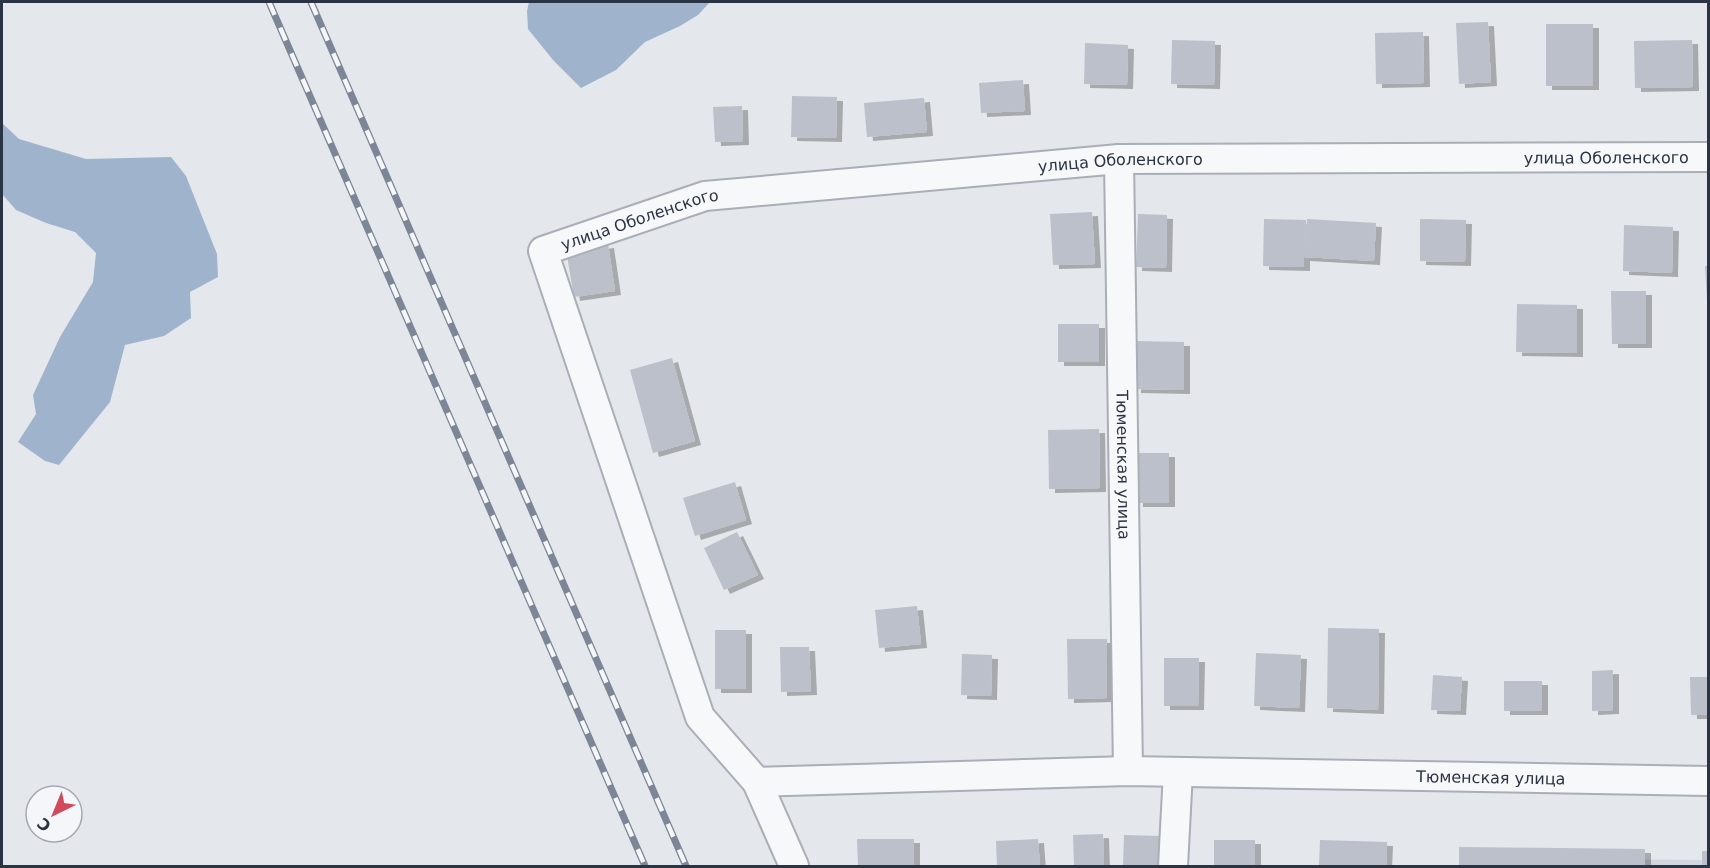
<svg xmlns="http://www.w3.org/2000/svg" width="1710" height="868" font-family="'DejaVu Sans',sans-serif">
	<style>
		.built { fill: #d2d6de }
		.water { fill: #9fb4cc }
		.building { fill: #bbc0ca; filter: url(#shadow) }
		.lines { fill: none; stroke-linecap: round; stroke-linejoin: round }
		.minor-casing { stroke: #a9aeb7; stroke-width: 32 }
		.minor { stroke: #f7f8fa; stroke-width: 28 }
		.rail-casing { stroke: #7d8696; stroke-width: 7 }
		.rail { stroke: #f4f6f9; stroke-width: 4.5; stroke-dasharray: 14; stroke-linecap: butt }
		.labels { text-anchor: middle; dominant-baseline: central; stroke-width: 5; stroke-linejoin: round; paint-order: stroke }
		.street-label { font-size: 16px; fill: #2b3445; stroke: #f4f6f9 }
	</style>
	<defs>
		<filter id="shadow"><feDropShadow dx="6" dy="4" stdDeviation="0" flood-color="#0004"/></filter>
	</defs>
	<rect width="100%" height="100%" fill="#e4e7ec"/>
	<path class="built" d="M1479,858L1708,860V866H1479Z"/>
	<path class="water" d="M529,2H710L698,15L680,26L645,42L616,70L581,88L553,60L528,29L527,11Z
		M2,123L19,139L86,159L171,157L186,176L217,254L218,277L190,292L191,318L164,336L125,345L110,402L59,465L45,461L18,442L36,414L33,395L60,337L93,282L96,253L75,232L46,223L16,210L2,194Z"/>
	<path class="building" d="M1488,22L1491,82L1459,84L1456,23Z
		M1546,24H1593V86H1546Z
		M1423,32L1424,83L1376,84L1375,33Z
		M1172,40L1215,41L1214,85L1171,84Z
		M1692,40L1693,87L1635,88L1634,41Z
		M1085,43L1128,45L1127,85L1084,84Z
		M1023,80L1025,111L981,113L979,83Z
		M792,96L837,97L836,138L791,137Z
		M924,98L927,132L867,137L864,103Z
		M742,106L743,141L715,142L713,107Z
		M1092,212L1095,264L1053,265L1050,214Z
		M1138,214L1167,215L1166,268L1136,267Z
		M1264,219L1306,220L1305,253L1307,219L1376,223L1374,261L1304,257V267L1263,266Z
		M1420,219L1466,220L1465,262L1420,261Z
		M1624,225L1673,227L1672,273L1623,271Z
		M608,244L615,291L574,297L566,250Z
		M1705,266H1708V301H1707Z
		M1611,291H1646V344H1612Z
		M1517,304L1577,305V353L1516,352Z
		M1058,324H1099V362H1058Z
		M1135,341L1184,342V390L1135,389Z
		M672,358L695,441L653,453L630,370Z
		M1099,429L1100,488L1049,489L1048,430Z
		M1137,453H1169V503H1137Z
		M735,482L746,520L695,536L683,498Z
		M737,532L758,575L724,590L704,548Z
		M917,606L921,644L879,648L875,610Z
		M1328,628L1379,629L1378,710L1327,708Z
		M715,630H746V689H715Z
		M1067,639H1107V698L1068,699Z
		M780,647H809L811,691L781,692Z
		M1256,653L1301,655L1299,708L1254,706Z
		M962,654L992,655L991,696L961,695Z
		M1164,658H1199L1198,706H1164Z
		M1613,670V710L1592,711V671Z
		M1433,675L1462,677L1460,711L1431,710Z
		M1690,677H1708V715H1691Z
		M1504,681H1542V711H1504Z
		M1103,834L1104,866H1074L1073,835Z
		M1124,835L1162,836V866H1123Z
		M857,839H914V866H858Z
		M1038,839L1040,866H997L996,841Z
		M1214,840H1255V866H1214Z
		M1320,840L1387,842L1386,866H1319Z
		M1459,847L1645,849V866H1459Z
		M1702,851H1708V866H1702Z"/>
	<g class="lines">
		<defs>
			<g id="minor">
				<path id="s1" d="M1119,159L1128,771"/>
				<path id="s2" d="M757,782L1128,771L1708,781"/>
				<path id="s3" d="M794,866L757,782L700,717L543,251L705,196L1119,159L1708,157"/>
				<path d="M1173,866L1178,772"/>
			</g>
		</defs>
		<use href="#minor" class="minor-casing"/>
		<use href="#minor" class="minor"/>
		<defs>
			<path id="rail" d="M269,2L645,866
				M311,2L686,866"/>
		</defs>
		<use href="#rail" class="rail-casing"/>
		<use href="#rail" class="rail"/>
	</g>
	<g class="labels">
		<g class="street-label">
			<text stroke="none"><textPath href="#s3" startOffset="1744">улица Оболенского</textPath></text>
			<text stroke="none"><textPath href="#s3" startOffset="1258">улица Оболенского</textPath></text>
			<text stroke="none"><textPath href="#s3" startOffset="772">улица Оболенского</textPath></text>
			<text stroke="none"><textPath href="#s1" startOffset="306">Тюменская улица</textPath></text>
			<text stroke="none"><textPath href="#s2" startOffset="734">Тюменская улица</textPath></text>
		</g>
	</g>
	<rect width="1710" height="868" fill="none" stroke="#2b3445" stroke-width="6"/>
	<g transform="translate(54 814) rotate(223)"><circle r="28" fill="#f4f6f9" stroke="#a4a8b1" stroke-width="1.5"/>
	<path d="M0-4.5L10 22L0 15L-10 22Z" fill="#d1495b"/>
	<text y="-9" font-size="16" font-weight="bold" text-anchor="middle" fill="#2b3445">С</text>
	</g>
</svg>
